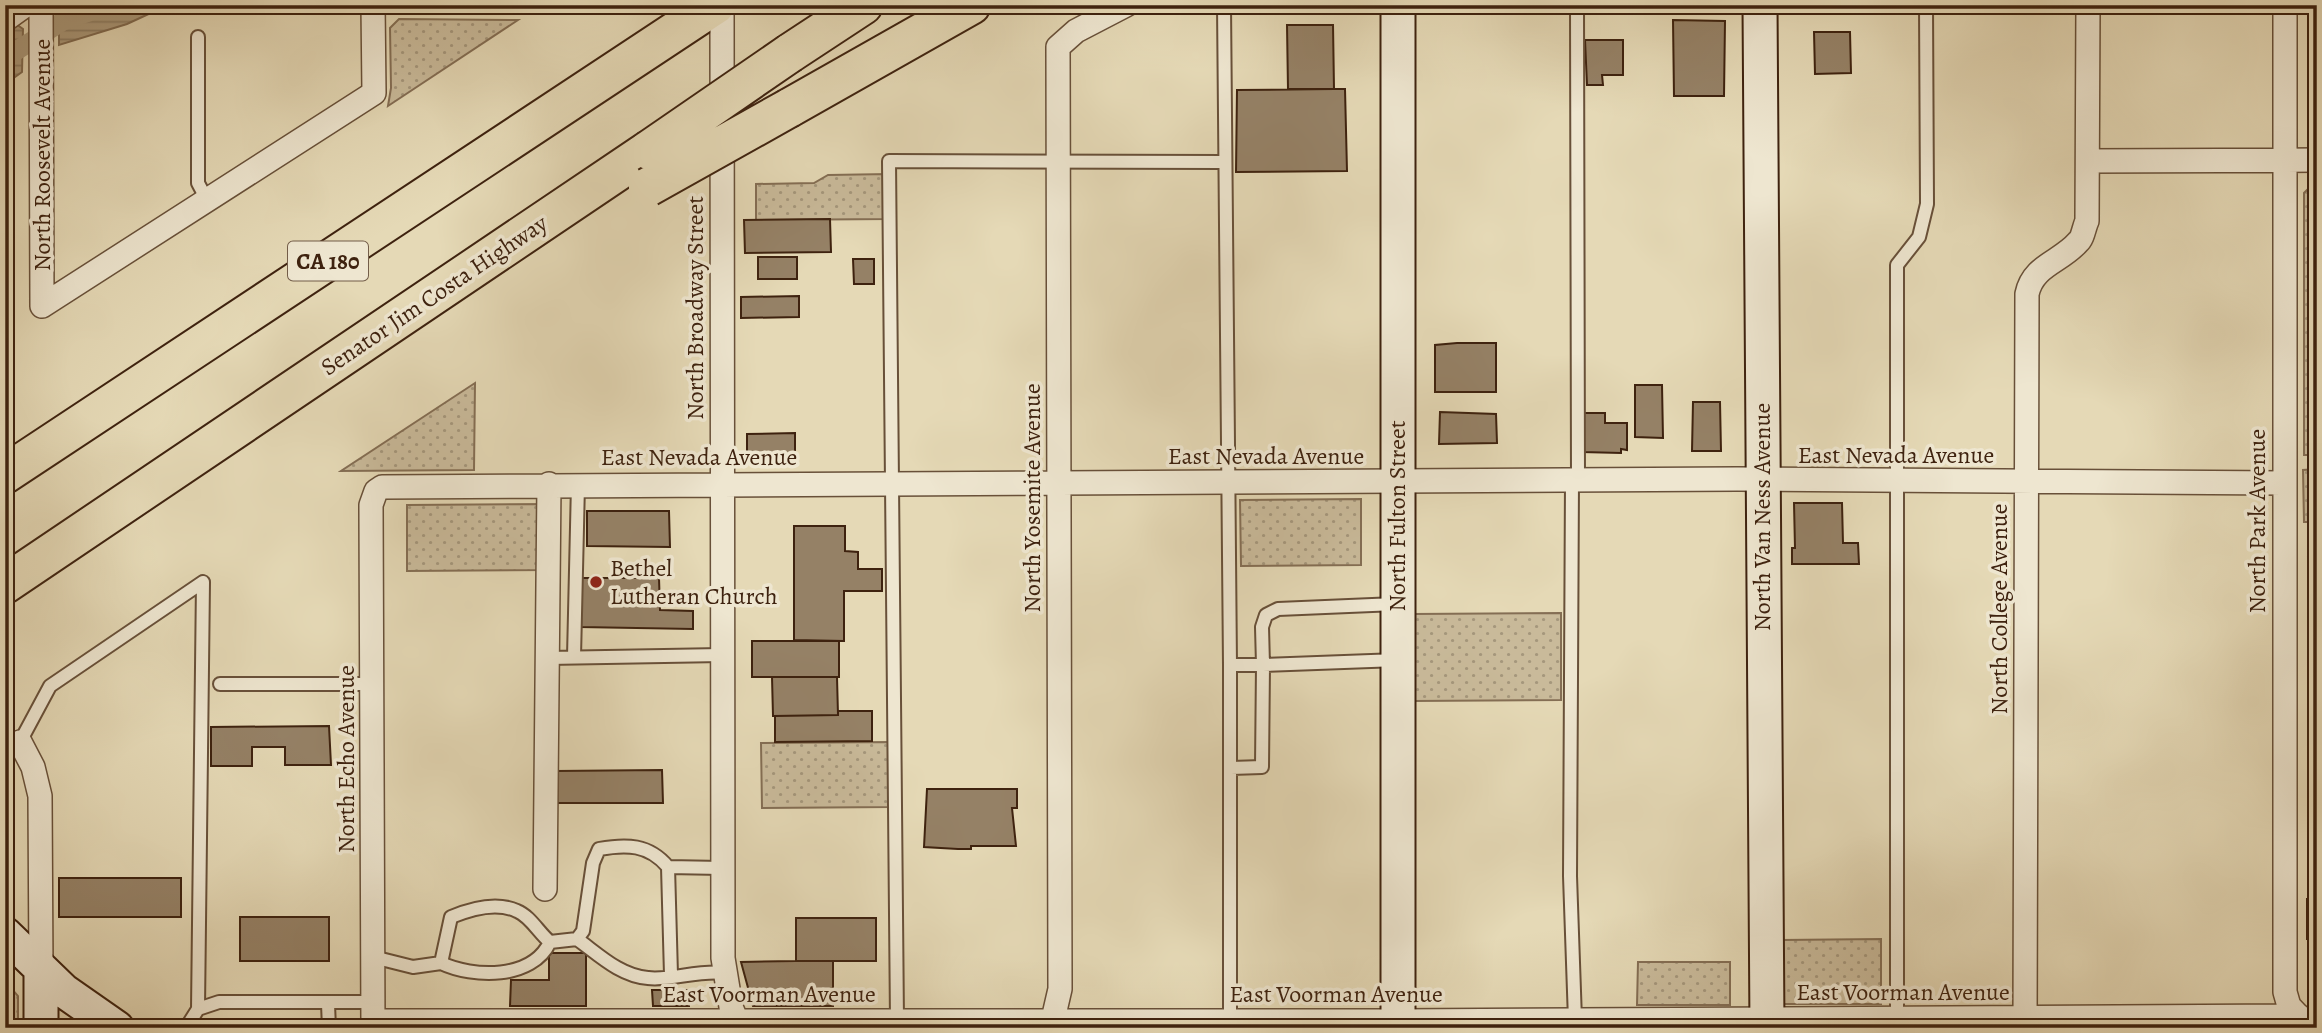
<svg xmlns="http://www.w3.org/2000/svg" width="2322" height="1033" font-family="Alegreya,serif">
	<style>
		.grass { fill: url(#grass-dots); stroke: #846e54; stroke-width: 2 }
		.water { fill: url(#water-rules); stroke: #806b51; stroke-width: 2 }
		.lines { fill: none; stroke-linecap: round; stroke-linejoin: round }
		.canal { stroke: #ac9b7d; stroke-width: 19 }
		.building { fill: #958166; stroke: #3e220f; stroke-width: 2 }
		.lane-casing { stroke: #685039; stroke-width: 16 }
		.street-casing { stroke: #685039; stroke-width: 26 }
		.secondary-casing { stroke: #3e220f; stroke-width: 37 }
		.highway-casing { stroke: #3e220f; stroke-width: 42 }
		.lane { stroke: #eee6d0; stroke-width: 12 }
		.street { stroke: #eee6d0; stroke-width: 23 }
		.secondary { stroke: #eee6d0; stroke-width: 33 }
		.highway { stroke: #e5d9b6; stroke-width: 38 }
		.highway-bridge-casing { stroke: #3e220f; stroke-width: 42; stroke-linecap: butt }
		.highway-bridge { stroke: #e5d9b6; stroke-width: 38 }
		.poi-dot { fill: #8f2418; stroke: #eee6d0; stroke-width: 2.5 }
		.labels { text-anchor: middle; dominant-baseline: central; stroke-width: 7; stroke-linejoin: round; paint-order: stroke }
		.shield { fill: #eee6d0; stroke: #735d49; stroke-width: 2 }
		.shield-label { font-size: 23px; font-weight: bold; fill: #3e220f }
		.street-label { font-size: 24px; fill: #3e220f; stroke: #eee6d0 }
		.poi-label { font-size: 24px; fill: #3e220f; stroke: #eee6d0; text-anchor: start }
	</style>
	<defs>
		<pattern id="grass-dots" width="8" height="8" patternUnits="userSpaceOnUse" patternTransform="scale(1.75)"><rect width="8" height="8" fill="#c9ba9a"/><path d="M2 2h.1M6 6h.1" fill="none" stroke="#a5977c" stroke-width="1.8" stroke-linecap="round"/></pattern>
		<pattern id="water-rules" width="6" height="5" patternUnits="userSpaceOnUse" patternTransform="scale(1.75)"><rect width="6" height="5" fill="#ac9b7d"/><path d="M0 2.5h6" fill="none" stroke="#8d7e65"/></pattern>
	</defs>
	<rect width="100%" height="100%" fill="#e5d9b6"/>
	<filter id="stains"><feTurbulence type="fractalNoise" baseFrequency=".00286" numOctaves="4"/><feColorMatrix values="0 0 0 0 .2 0 0 0 0 .09 0 0 0 0 .02 0 0 0 .5 -.17"/></filter>
	<radialGradient id="worn" r=".72"><stop offset=".6" stop-color="#630" stop-opacity="0"/><stop offset="1" stop-color="#630" stop-opacity=".3"/></radialGradient>
	<path class="grass" d="M399,19L518,20L388,106L391,88L390,28Z
		M889,174V219L756,220V184L814,183L828,175Z
		M2311,186H2317V455H2304V193Z
		M475,383L474,470L341,471Z
		M2317,469V522H2304L2303,470Z
		M1361,499V565L1241,566L1240,500Z
		M550,504V570L407,571V505Z
		M1561,613V700L1413,701V614Z
		M891,742V807L762,808L761,743Z
		M5,814L14,823V894L5,884Z
		M1881,939V1004H1782V940Z
		M1638,962H1730V1005H1637Z
		M5,981L18,996V1028H5Z"/>
	<path class="water" d="M59,5H168L127,24L59,45Z
		M16,24L23,29L22,72L5,84V32Z"/>
	<g class="lines">
		<path class="canal" d="M5,58L63,21L109,5"/>
	</g>
	<path class="building" d="M1673,20L1725,21L1724,96H1674Z
		M1287,25H1333L1334,89H1288Z
		M1814,32H1850L1851,73L1815,74Z
		M1585,40H1623V75H1602L1603,85H1587Z
		M1334,89H1345L1347,171L1236,172L1237,90Z
		M830,219L831,252L745,253L744,220Z
		M758,257H797V279H758Z
		M853,259H874V284H854Z
		M799,296V317L741,318V297Z
		M1457,343H1496V392H1435V345Z
		M1635,385H1662L1663,438L1635,437Z
		M1693,402H1720L1721,451H1692Z
		M1440,412L1496,414L1497,443L1439,444Z
		M1582,413H1605V423H1627V450L1621,449V453L1582,452Z
		M795,433V461L747,460V434Z
		M1794,503H1842L1843,543H1858L1859,564H1792V548H1795Z
		M587,511H669L670,547L587,546Z
		M2313,524H2317V550H2314Z
		M794,526H845V551L858,552V569H882V591H844V641L794,640Z
		M2308,557H2317V592H2309Z
		M581,578H659L660,610L693,611V629L580,627Z
		M752,641H839V677H752Z
		M772,677H837L838,715L773,716Z
		M2310,691H2317V729H2311Z
		M838,711H872V741L775,742V716L838,715Z
		M329,726L331,765H285V747H252V766H211V727Z
		M2311,761H2317V825H2311Z
		M662,770L663,803H556V771Z
		M927,789H1017V808H1012L1016,846H971V849H958L924,847Z
		M2308,851H2317V892H2308Z
		M59,878H181V917H59Z
		M2307,899H2317V939H2307Z
		M240,917H329V961H240Z
		M796,918H876V961H796Z
		M549,953H586V1006H510L511,980H549Z
		M796,961H833V1006H753L741,962Z
		M652,990H689V1006H653Z"/>
	<g class="lines">
		<defs>
			<path id="lane" d="M1224,5L1230,665V1020
				M1577,5L1578,480
				M198,37V183L207,200
				M1572,480L1570,876L1575,1020
				M1396,604L1278,609L1266,615L1262,627L1263,665L1398,660
				M574,657L578,484
				M548,658L722,655
				M1230,665H1263L1262,767L1231,768
				M220,684H372
				M20,742L50,686L203,582L198,1009L186,1028
				M668,867L671,975
				M577,939C598,954 620,976 648,978C669,981 698,970 724,973
				M373,957L413,967L441,963L451,917C470,909 496,901 517,911C530,916 539,933 550,942L577,939L583,931L593,863L599,849C626,844 649,844 668,867L722,868
				M441,963C473,978 532,980 550,942
				M328,1004L329,1028
				M198,1009L219,1002H373
				M1897,1018V265L1919,237L1927,204L1926,5
				M897,1021L889,161L1225,162"/>
			<path id="street" d="M41,5L42,306
				M722,5L723,958L731,1007L740,1028
				M2285,5V992L2289,1006L2310,1028
				M5,20L26,5
				M2088,161L2317,160
				M42,306L374,93L373,5
				M20,742L33,767L40,796L41,972
				M545,889L549,484
				M373,1021H1398L2299,1016
				M373,1028L371,505L376,491L382,487L1737,479L2283,483
				M1051,1028L1060,989L1058,47L1076,31L1126,5
				M2025,1028L2027,294C2033,265 2061,262 2078,242C2083,238 2084,227 2087,221L2088,5"/>
			<path id="secondary" d="M1760,5L1767,1028
				M5,934L64,991L117,1028
				M41,1028V972
				M1398,1028V5"/>
			<path id="highway" d="M790,53L863,5
				M789,108L971,5
				M5,474L715,5
				M5,584L649,150"/>
		</defs>
		<use href="#lane" class="lane-casing"/>
		<use href="#street" class="street-casing"/>
		<use href="#secondary" class="secondary-casing"/>
		<use href="#highway" class="highway-casing"/>
		<use href="#lane" class="lane"/>
		<use href="#street" class="street"/>
		<use href="#secondary" class="secondary"/>
		<use href="#highway" class="highway"/>
		<defs>
			<path id="highway-bridge" d="M649,150L790,53
				M648,187L789,108"/>
		</defs>
		<use href="#highway-bridge" class="highway-bridge-casing"/>
		<use href="#highway-bridge" class="highway-bridge"/>
	</g>
	<circle class="poi-dot" cx="596" cy="582" r="7"/>
	<g class="labels">
		<rect class="shield" x="288" y="241.5" width="80" height="39" rx="5"/>
		<g class="shield-label">
			<text x="328" y="261">CA 180</text>
		</g>
		<g class="street-label">
			<text transform="translate(42 155) rotate(-90)">North Roosevelt Avenue</text>
			<text transform="translate(434 295) rotate(-34)">Senator Jim Costa Highway</text>
			<text transform="translate(695 308) rotate(-90)">North Broadway Street</text>
			<text x="1896" y="455">East Nevada Avenue</text>
			<text x="1266" y="456">East Nevada Avenue</text>
			<text x="699" y="457">East Nevada Avenue</text>
			<text transform="translate(1032 498) rotate(-90)">North Yosemite Avenue</text>
			<text transform="translate(1397 516) rotate(-90)">North Fulton Street</text>
			<text transform="translate(1762 517) rotate(-90)">North Van Ness Avenue</text>
			<text transform="translate(2257 521) rotate(-90)">North Park Avenue</text>
			<text transform="translate(1999 609) rotate(-90)">North College Avenue</text>
			<text transform="translate(346 759) rotate(-90)">North Echo Avenue</text>
			<text x="1903" y="992">East Voorman Avenue</text>
			<text x="769" y="994">East Voorman Avenue</text>
			<text x="1336" y="994">East Voorman Avenue</text>
		</g>
		<g class="poi-label">
			<text x="610" y="568">Bethel<tspan x="610" dy="28">Lutheran Church</tspan></text>
		</g>
	</g>
	<rect width="2322" height="1033" fill="none" stroke="#e5d9b6" stroke-width="28"/>
	<rect x="7" y="7" width="2308" height="1019" fill="none" stroke="#3e220f" stroke-width="3.5"/>
	<rect x="14" y="14" width="2294" height="1005" fill="none" stroke="#3e220f" stroke-width="2"/>
	<rect width="100%" height="100%" filter="url(#stains)"/>
	<rect width="100%" height="100%" fill="url(#worn)"/>
</svg>
